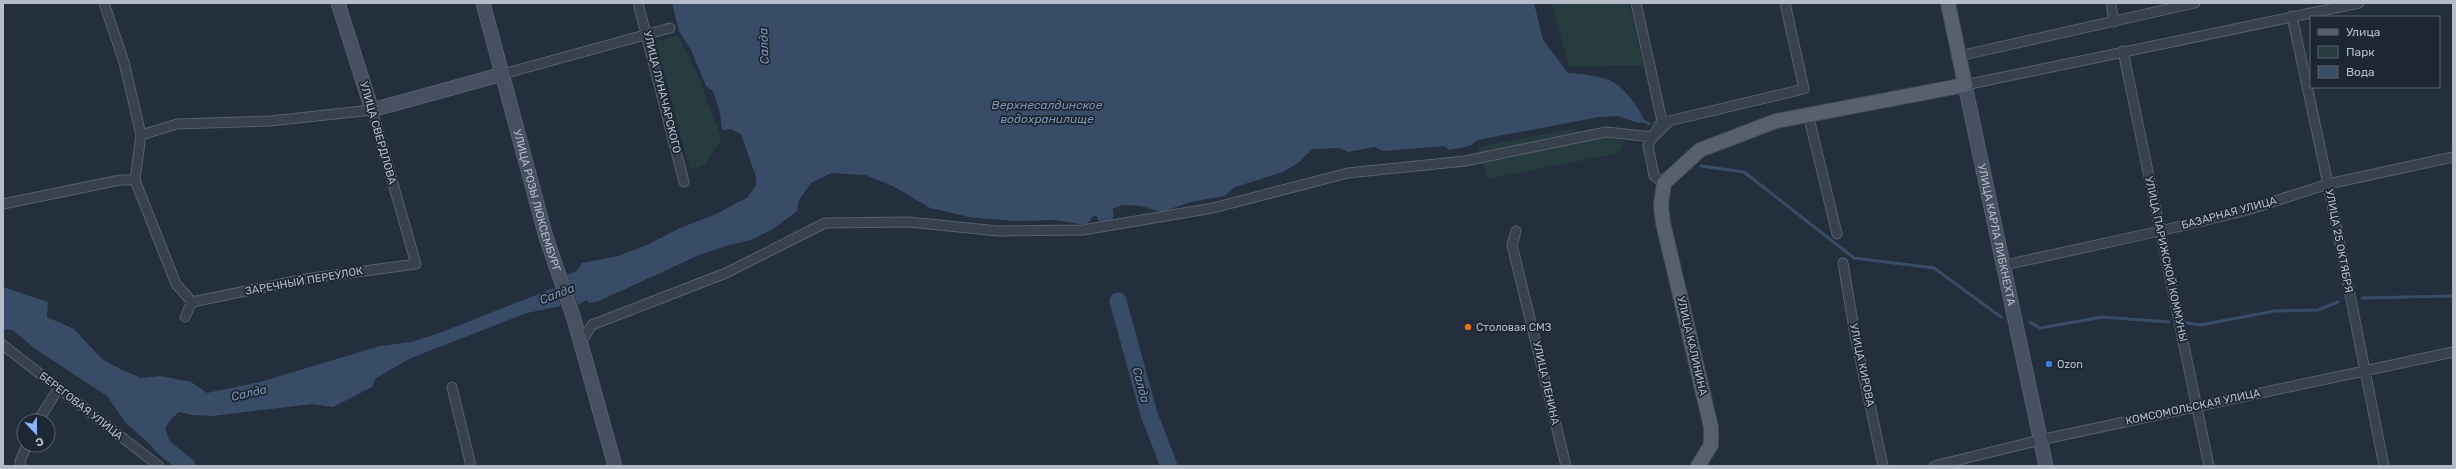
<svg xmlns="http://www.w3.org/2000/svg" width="2456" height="469" font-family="Rubik,sans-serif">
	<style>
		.green { fill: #263c3f }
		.water { fill: #394c67 }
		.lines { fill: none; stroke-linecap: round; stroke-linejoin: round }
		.stream { stroke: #394c67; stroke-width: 3 }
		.river { stroke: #394c67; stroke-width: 17 }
		.street-casing { stroke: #565f6c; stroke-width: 11 }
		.secondary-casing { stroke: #565f6c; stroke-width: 15 }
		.primary-casing { stroke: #414a57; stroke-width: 16 }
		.street { stroke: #38414e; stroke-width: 9 }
		.secondary { stroke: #465061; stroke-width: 13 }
		.primary { stroke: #56606e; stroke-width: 14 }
		.food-dot { fill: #e8710a; stroke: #1d2633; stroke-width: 1.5 }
		.shop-dot { fill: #3f7fe0; stroke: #1d2633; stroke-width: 1.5 }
		.labels { text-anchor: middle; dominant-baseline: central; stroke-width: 3.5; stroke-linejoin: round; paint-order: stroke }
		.street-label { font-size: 11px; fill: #b4bcc9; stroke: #1d2633 }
		.poi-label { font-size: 11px; fill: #b4bcc9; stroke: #1d2633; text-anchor: start }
		.water-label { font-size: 12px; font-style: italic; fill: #7c92b1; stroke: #1d2633 }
	</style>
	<rect width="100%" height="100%" fill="#242f3e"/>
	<path class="green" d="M1552,3H1629L1643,65L1569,67Z
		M678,35L699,78L721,139L705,164L690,170L656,42Z
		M1572,129L1624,141L1619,153L1488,179L1478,147Z"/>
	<path class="water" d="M672,3H1534L1543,40L1568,73C1582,74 1595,75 1609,80C1622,85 1641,109 1645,122L1638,123L1618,116L1599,117L1477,140L1470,146L1449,150L1445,146L1383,151L1374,147L1348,152L1340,148L1312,149L1298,163L1283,172L1235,187L1224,196L1191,202L1161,212L1141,206L1123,205L1094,215L1086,225L1055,220L1013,221L969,217L930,208L893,186L865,175L831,173L811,183L799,200L797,211L773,229L751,240L729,245L697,256L599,301L589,303L587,300L578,305L567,275L576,271L582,263L618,256L647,245L680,228L714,215L748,197L756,185V177L741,134L731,129L722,130L720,113L713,91L706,86L691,50L679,31Z
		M3,287L48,302L47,317L74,329L102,359L122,370L141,378L160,376L191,382L207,393L260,382L380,346L411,342L437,334L554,288L561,306L527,313L411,358L376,378L372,387L333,407L312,404L212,416L193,415L179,412L171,419L165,428L170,442L157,451L125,422L107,396L34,348L13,330H3Z"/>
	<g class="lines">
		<path class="stream" d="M1642,120L1649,124
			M1701,166L1744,172L1854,258L1934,268L2001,317
			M2362,298L2453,296
			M2030,322L2040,328L2103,317L2169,322
			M2187,323L2200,325L2275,311L2318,310L2338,302"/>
		<path class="river" d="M1082,202L1104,210L1105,215
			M1118,301L1149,414L1169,466
			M149,429L162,446L187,466"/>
		<defs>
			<path id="street" d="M104,3L124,62L141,135L135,180L176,284L192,302L185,317
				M638,3L684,182
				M1636,3L1662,121L1648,145L1654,176L1664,183
				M2111,3L2114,22
				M2292,16L2328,184L2384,466
				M2123,51L2209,466
				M1959,56L2195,3
				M503,74L670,28
				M1965,85L2359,3
				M1808,114L1837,234
				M141,135L177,124L270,121L372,110L416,264L305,279L192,302
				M3,204L120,180H135
				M1516,231L1512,245L1566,466
				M1843,263L1855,335L1883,466
				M2005,265L2160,231L2244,211L2328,184L2453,157
				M581,342L592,325L726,273L825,223L909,222L998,231L1083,230L1213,208L1348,173L1465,161L1606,132L1653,137L1669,121L1804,89L1785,3
				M3,345L159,466
				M452,387L471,466
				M38,421L58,389
				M21,466L20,461L27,445
				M1934,466L2040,440L2453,352"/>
			<g id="secondary">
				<path d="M338,3L372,110L503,74"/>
				<path id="s1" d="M483,3L546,237L574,319L615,466"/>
				<path id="s2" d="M1965,85L2046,466"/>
			</g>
			<path id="primary" d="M1698,466L1711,445V427L1663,223L1661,205L1664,183L1700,150L1776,121L1965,85L1948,3"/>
		</defs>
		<use href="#street" class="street-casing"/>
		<use href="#secondary" class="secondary-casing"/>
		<use href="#primary" class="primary-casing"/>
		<use href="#street" class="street"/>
		<use href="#secondary" class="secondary"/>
		<use href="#primary" class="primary"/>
	</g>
	<circle class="food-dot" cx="1468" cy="327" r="4"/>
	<circle class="shop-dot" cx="2049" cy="364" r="4"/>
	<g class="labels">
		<g class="street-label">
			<text transform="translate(662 92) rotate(76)">УЛИЦА ЛУНАЧАРСКОГО</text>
			<text transform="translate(378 133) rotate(74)">УЛИЦА СВЕРДЛОВА</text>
			<text stroke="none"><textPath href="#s1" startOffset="205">УЛИЦА РОЗЫ ЛЮКСЕМБУРГ</textPath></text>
			<text transform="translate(2229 213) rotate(-15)">БАЗАРНАЯ УЛИЦА</text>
			<text stroke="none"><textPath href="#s2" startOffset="153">УЛИЦА КАРЛА ЛИБКНЕХТА</textPath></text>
			<text transform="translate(2339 241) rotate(79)">УЛИЦА 25 ОКТЯБРЯ</text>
			<text transform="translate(2166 259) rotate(78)">УЛИЦА ПАРИЖСКОЙ КОММУНЫ</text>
			<text transform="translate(304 281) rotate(-10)">ЗАРЕЧНЫЙ ПЕРЕУЛОК</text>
			<text transform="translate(1692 346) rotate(77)">УЛИЦА КАЛИНИНА</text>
			<text transform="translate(1862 365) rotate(78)">УЛИЦА КИРОВА</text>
			<text transform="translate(1546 383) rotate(77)">УЛИЦА ЛЕНИНА</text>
			<text transform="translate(81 406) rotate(38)">БЕРЕГОВАЯ УЛИЦА</text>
			<text transform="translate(2193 407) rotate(-12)">КОМСОМОЛЬСКАЯ УЛИЦА</text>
		</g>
		<g class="poi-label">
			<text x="1476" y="327">Столовая СМЗ</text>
			<text x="2057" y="364">Ozon</text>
		</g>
		<g class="water-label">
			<text transform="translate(764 46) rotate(-92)">Салда</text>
			<text x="1047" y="105">Верхнесалдинское<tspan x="1047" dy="14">водохранилище</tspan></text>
			<text transform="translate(557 294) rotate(-21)">Салда</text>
			<text transform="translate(1141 385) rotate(75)">Салда</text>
			<text transform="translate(249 393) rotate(-13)">Салда</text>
		</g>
	</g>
	<rect width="2456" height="469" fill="none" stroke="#b4bcc9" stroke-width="8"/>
	<rect x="2310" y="16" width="130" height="72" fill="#1d2633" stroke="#59626f"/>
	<rect x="2318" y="29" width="20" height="6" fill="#56606e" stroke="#59626f"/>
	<text x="2346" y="36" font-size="12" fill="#b4bcc9">Улица</text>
	<rect x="2318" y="46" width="20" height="12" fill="#263c3f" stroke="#59626f"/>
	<text x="2346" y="56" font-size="12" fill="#b4bcc9">Парк</text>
	<rect x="2318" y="66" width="20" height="12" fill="#394c67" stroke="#59626f"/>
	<text x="2346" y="76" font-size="12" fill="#b4bcc9">Вода</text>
	<g transform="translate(36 433) rotate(158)"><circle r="19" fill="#1d2633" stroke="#59626f"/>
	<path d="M0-3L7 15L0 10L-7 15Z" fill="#8ab4f8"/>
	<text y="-6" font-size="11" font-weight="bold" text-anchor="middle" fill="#b4bcc9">С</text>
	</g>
</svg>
